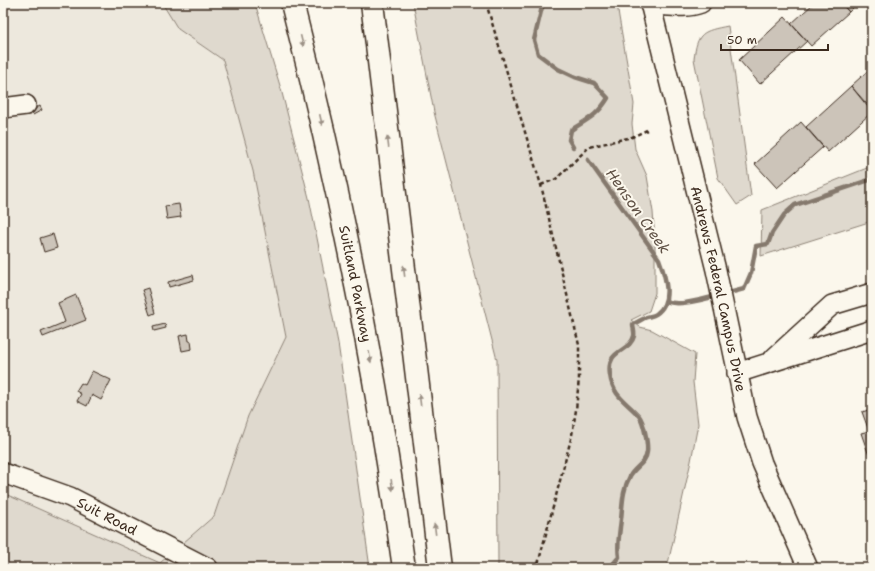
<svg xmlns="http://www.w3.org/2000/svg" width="875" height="571" font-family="'Shantell Sans',sans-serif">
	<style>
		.built { fill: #ede8dd }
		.green { fill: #dfd9ce; stroke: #8d8276 }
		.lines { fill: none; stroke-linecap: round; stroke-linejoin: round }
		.stream { stroke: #85796d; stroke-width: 4.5 }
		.building { fill: #ccc4b9; stroke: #3b2a1e }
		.minor-casing { stroke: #3b2a1e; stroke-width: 22 }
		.highway-casing { stroke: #3b2a1e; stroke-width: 25 }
		.path { stroke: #3b2a1e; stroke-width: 2.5; stroke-dasharray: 4 3; stroke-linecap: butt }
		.minor { stroke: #fbf7ec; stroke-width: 19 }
		.highway { stroke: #fbf7ec; stroke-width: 22 }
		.oneway { fill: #9b9085 }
		.labels { text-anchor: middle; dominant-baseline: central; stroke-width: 4; stroke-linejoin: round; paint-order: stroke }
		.street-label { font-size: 14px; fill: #3b2a1e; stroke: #fbf7ec }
		.water-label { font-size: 15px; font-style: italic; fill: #605246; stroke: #fbf7ec }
	</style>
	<rect width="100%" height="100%" fill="#fbf7ec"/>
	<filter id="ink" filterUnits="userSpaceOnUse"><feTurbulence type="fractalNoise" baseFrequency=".025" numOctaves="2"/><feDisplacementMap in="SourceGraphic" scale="8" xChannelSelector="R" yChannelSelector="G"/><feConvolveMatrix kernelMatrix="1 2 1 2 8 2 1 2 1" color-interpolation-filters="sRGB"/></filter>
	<g filter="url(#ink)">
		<path class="built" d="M3,3H162L178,29L223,60L253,171L286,337L248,416L214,516L160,563L3,493Z"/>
		<path class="green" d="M162,3H255L281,89L309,198L338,343L370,568H3V493L160,563L214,516L248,416L286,337L253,171L223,60L178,29Z
			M413,3H617L619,17L634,104L632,124L635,149L647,176L653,212L655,241V293L649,311L631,320L640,327L652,330L695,354L693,382L698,424L691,461L667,568H498L497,360L434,112Z
			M728,26L751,196L737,205L718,178L694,59C697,32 703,31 728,26Z
			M872,166V221L761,256L762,210Z"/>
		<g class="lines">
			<path class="stream" d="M543,3L534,40L538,54L558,69L575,77L594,83L608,98C597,116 588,119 571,130L569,140L573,147
				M588,160L659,259C665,275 674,302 656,314C653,316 650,316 647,317C642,319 638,322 633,324C633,328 635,333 634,336C630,353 606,348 610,375C613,397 627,402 639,416C644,422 648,444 647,452C646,463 635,467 630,476C621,492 623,509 620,527C619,538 617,545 619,557L613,564L608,568
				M725,294L744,289L751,273L756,246L768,244L772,233L784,215L795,205L872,179
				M666,301C679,307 703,299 717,296"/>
		</g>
		<path class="building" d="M814,3H841L849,12L811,46L791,24Z
			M841,3H858L849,12Z
			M785,17L807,41L760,84L739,60Z
			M872,67V110L851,86Z
			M851,86L872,112L828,152L806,127Z
			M40,106L42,110L33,115L31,111Z
			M801,122L823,147L777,188L755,164Z
			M179,204L181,217L167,219L165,206Z
			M53,234L57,248L44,252L40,238Z
			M193,275L194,280L169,287L168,282Z
			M148,288L155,313L150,315L142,290Z
			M76,295L86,320L43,337L41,332L65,322L58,303Z
			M165,324L166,328L154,331L153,327Z
			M188,334L189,341H191L192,349L182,351L179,336Z
			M92,371L111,380L101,400L92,395L87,406L77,401L81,394L76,391L81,383L85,385Z
			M872,409V464L861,433L869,431L862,412Z"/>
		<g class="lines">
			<defs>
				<g id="minor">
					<path id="s1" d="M650,3L716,270L747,417L762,463L808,568"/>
					<path d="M650,5C667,5 685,9 701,3"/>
					<path d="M3,108L26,105"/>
					<path d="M774,358L832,305L872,293"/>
					<path d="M737,373L872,330"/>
					<path id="s2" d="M3,473L70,497L208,568"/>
				</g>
				<g id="highway">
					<path id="s3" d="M292,3C340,189 377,378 404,568"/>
					<path d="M372,3L440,568"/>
				</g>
			</defs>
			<use href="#minor" class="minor-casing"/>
			<use href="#highway" class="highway-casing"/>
			<path class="path" d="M486,3L541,185L579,345V378L576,410L572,435L537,568
				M541,185L556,179L589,147L632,137L647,130"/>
			<use href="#minor" class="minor"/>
			<use href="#highway" class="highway"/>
		</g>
		<defs><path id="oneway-solid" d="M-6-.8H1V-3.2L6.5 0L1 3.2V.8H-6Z"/></defs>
		<g class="oneway">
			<use href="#oneway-solid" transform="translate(302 41) rotate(76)"/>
			<use href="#oneway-solid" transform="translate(321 120) rotate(77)"/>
			<use href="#oneway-solid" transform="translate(388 142) rotate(-97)"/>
			<use href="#oneway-solid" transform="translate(404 271) rotate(-97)"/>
			<use href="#oneway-solid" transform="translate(370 357) rotate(80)"/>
			<use href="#oneway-solid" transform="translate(420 400) rotate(-97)"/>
			<use href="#oneway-solid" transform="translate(392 485) rotate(81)"/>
			<use href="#oneway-solid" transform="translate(435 529) rotate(-97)"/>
		</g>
	</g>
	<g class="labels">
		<g class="street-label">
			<text stroke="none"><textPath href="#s3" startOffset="288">Suitland Parkway</textPath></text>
			<text stroke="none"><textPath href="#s1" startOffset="294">Andrews Federal Campus Drive</textPath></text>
			<text stroke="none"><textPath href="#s2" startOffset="113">Suit Road</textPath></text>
		</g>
		<g class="water-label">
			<text transform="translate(638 211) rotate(55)">Henson Creek</text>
		</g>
	</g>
	<rect width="875" height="571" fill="none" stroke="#fbf7ec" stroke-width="16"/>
	<rect x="8" y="8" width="859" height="555" fill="none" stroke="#3b2a1e" stroke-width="1.5" filter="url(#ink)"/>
	<path d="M721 44v6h107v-6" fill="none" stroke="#3b2a1e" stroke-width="2"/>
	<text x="727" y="44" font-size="12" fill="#3b2a1e" stroke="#fbf7ec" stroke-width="3" paint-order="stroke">50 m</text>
</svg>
